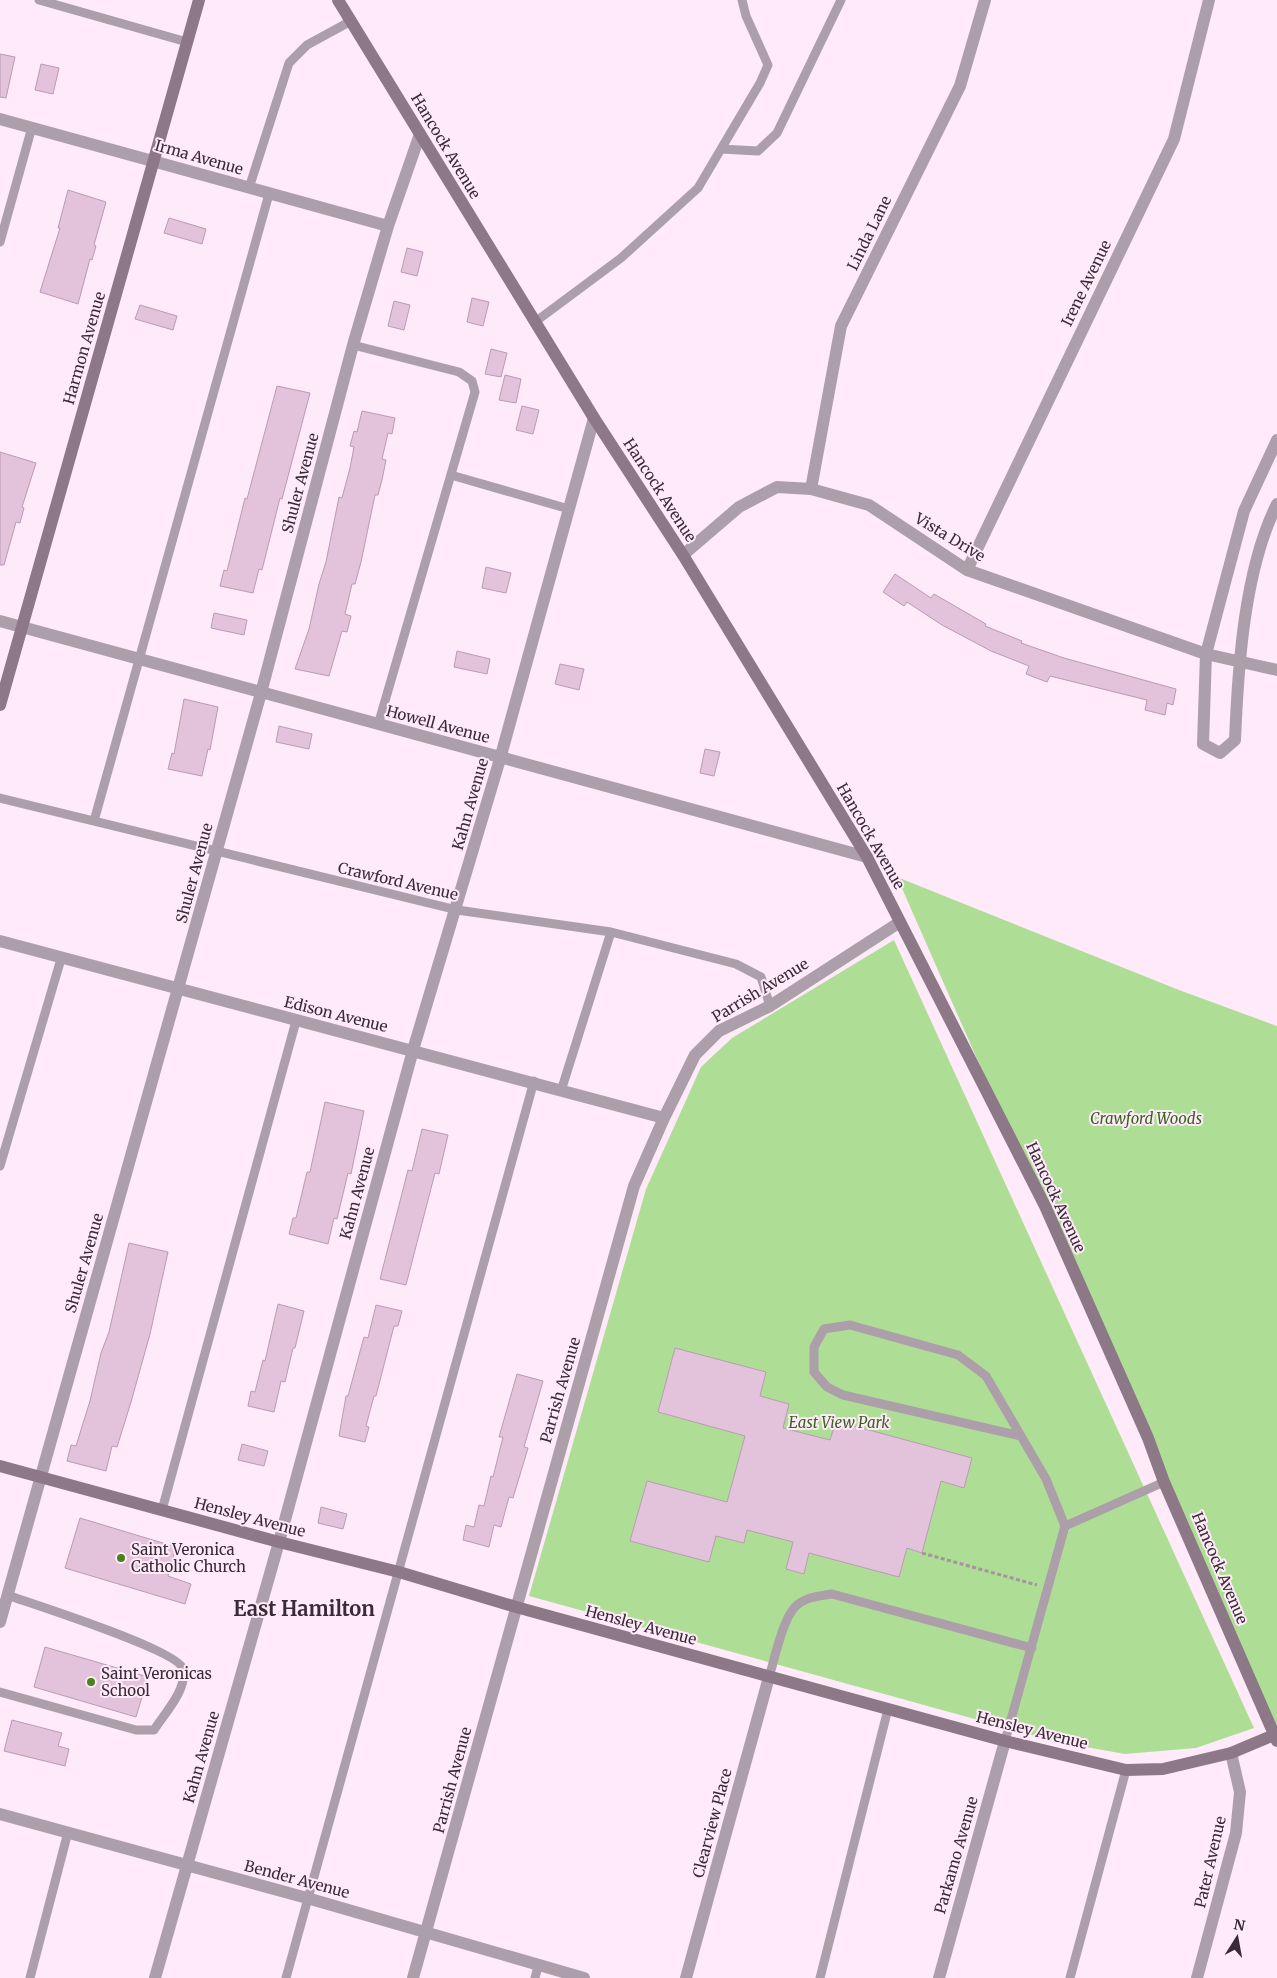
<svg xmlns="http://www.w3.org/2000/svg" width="1277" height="1978" font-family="Merriweather,serif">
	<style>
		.green { fill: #aede95 }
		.building { fill: #e3c2db; stroke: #ba9bb3 }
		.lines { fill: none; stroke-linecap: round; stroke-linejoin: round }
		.path { stroke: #a594a0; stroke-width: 3; stroke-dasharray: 4 2.5; stroke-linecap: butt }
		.lane { stroke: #ad9faa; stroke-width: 9 }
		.street { stroke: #ad9faa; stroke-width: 12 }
		.secondary { stroke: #8c7887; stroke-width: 12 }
		.poi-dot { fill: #47821d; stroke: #ffeaf9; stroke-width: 2 }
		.labels { text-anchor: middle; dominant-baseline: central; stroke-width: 4; stroke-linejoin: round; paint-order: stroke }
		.street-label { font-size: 15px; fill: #382b35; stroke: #ffeaf9 }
		.park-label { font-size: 15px; font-style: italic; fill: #39641d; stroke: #ffeaf9 }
		.poi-label { font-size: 15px; fill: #382b35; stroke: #ffeaf9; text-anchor: start }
		.district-label { font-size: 20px; font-weight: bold; fill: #382b35; stroke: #ffeaf9 }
	</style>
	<rect width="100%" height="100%" fill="#ffeaf9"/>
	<path class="green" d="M897,877L1179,990L1277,1026V1741Z
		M894,940L1254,1728L1196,1748L1125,1754L1058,1742L529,1596L646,1189L701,1067L732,1038Z"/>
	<path class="building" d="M0,54L15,57L6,98L0,97Z
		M41,64L59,68L53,94L35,90Z
		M68,190L106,202L94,245L96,246L92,260L90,259L78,304L40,292L60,228H58Z
		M169,218L206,229L202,244L164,233Z
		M407,248L423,252L417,276L401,272Z
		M472,298L489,302L483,326L467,322Z
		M394,301L410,305L404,330L388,326Z
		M140,305L177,316L173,330L135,319Z
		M491,349L507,353L501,377L485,374Z
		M505,375L521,379L516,403L499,400Z
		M277,386L310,393L282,499L280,498L262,570L259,569L253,593L220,586L224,570L227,571L245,498L247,499Z
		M522,406L539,410L533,434L516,430Z
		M362,411L395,418L392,434L388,433L382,459L386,460L382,480L378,495H375L361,562L355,584H352L345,614L351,616L347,632L342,631L329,676L295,669L309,629L319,584L326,562L339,497L342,498L350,468L354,447L350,446L354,431L357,432Z
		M0,452L36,463L22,507L24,508L20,523L16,522L4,565H0Z
		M486,567L511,573L506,593L482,588Z
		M895,574L931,598L934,594L986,624L985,626L1022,641L1021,643L1064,658L1176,689L1173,705L1167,703L1165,715L1145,710L1147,700L1050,676L1047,682L1026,674L1029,666L991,651L942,625L907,602L904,606L883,592Z
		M214,613L247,620L244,635L211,628Z
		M457,651L490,659L487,674L454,667Z
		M560,664L584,669L579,690L555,684Z
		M184,699L218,707L210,750L208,749L202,776L168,769L172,753L174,754Z
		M279,726L312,734L309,749L276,742Z
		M705,749L720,752L714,776L700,773Z
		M325,1102L364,1111L351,1174L348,1173L337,1219L334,1218L328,1244L289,1234L293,1218H296L307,1172H310Z
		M422,1129L448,1135L439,1174L435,1173L406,1285L380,1279L408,1170L412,1171Z
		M129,1243L168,1252L150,1334L131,1402L117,1447L112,1446L106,1471L67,1461L71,1445L76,1446L90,1401L101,1353L109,1332Z
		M278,1304L304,1311L295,1348H293L285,1382L281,1381L274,1412L248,1406L251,1391L255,1392L263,1360L265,1361Z
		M376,1305L402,1311L398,1326H394L376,1396H374L366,1426L369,1427L365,1442L339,1436L346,1396H348L364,1337L368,1338Z
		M675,1348L766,1372L760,1396L789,1404L783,1428L830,1440L836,1421L972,1458L964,1488L941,1481L922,1553L907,1548L899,1577L809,1553L804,1574L786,1569L793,1542L747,1530L744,1543L716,1536L709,1562L630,1541L647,1481L727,1502L745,1436L658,1412Z
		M517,1374L543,1381L524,1447L528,1448L513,1498L509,1497L501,1527L494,1525L489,1547L463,1540L466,1525L474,1527L479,1505L484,1506L491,1476L493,1477L503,1437H499Z
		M242,1444L268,1451L264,1466L238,1460Z
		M321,1507L347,1514L343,1529L318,1523Z
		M80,1518L176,1547L168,1576L191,1584L185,1604L65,1568Z
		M45,1647L148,1677L136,1717L34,1687Z
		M12,1720L62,1733L58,1746L69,1749L65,1766L4,1751Z"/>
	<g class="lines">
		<path class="path" d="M922,1553L1037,1585"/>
		<path class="lane" d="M39,0L187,42
			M721,149L758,151L777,133L841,0
			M249,188L289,63L307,45L351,21
			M0,242L32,127
			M535,322L621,258L698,188L760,83L768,65L746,16L742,0
			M353,345L459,372L472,381L475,392L378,725
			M451,475L569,509
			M0,798L457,910L611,932L736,964L761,977L770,1006
			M94,821L269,194
			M561,1091L611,932
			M0,1166L61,959
			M1021,1436L843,1395L827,1387L814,1372V1347L824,1329L850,1325L958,1355L986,1376L1046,1479L1065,1526
			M162,1510L296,1021
			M769,1677C775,1658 782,1621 795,1607C804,1597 820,1596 832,1594L1032,1648
			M0,1692L136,1730H154C164,1714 188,1689 183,1669C178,1650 32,1604 7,1595
			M1005,1741L1065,1526L1164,1482
			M30,1978L68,1832
			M286,1978L534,1081
			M535,1978L538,1966
			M820,1978L888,1709
			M1070,1978L1126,1770"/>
		<path class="street" d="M0,119L388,226
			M1277,440L1244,511L1206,654L1203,744L1220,753L1235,740C1238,667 1244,570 1277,504
			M811,489L841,326L960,86L985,0
			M683,555L739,507L777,487L811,489L869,505L967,570L1206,654L1277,670
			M967,570L1174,139L1209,0
			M0,621L867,857
			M0,941L664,1118
			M0,1622L261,693L353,345L388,226L420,134
			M0,1814L307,1898L584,1978
			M155,1978L279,1542L413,1050L500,759L594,418
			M413,1978L634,1186L664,1118L695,1055L719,1031L770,1006L900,922
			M686,1978L769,1677
			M939,1978L1005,1741
			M1197,1978L1236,1833L1240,1792L1231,1753"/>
		<path class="secondary" d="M338,0L594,418L683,555L867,857L1045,1206L1148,1438L1164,1482L1277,1741
			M0,705L199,0
			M0,1466L279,1542L399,1572L516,1607L1005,1741L1126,1770L1163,1769L1231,1753L1274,1735"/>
	</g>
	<g class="poi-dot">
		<circle cx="121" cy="1558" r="5"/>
		<circle cx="91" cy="1682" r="5"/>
	</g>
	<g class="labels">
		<g class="street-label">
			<text transform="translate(446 146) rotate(59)">Hancock Avenue</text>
			<text transform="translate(199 157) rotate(16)">Irma Avenue</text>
			<text transform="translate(869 233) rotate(-64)">Linda Lane</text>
			<text transform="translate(1086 283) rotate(-64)">Irene Avenue</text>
			<text transform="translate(84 348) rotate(-74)">Harmon Avenue</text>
			<text transform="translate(300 483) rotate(-75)">Shuler Avenue</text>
			<text transform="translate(660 490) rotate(57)">Hancock Avenue</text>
			<text transform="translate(950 537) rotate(31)">Vista Drive</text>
			<text transform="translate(438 724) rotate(15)">Howell Avenue</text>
			<text transform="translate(470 804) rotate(-74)">Kahn Avenue</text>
			<text transform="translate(871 836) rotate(60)">Hancock Avenue</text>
			<text transform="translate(194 873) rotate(-75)">Shuler Avenue</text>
			<text transform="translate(398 881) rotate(13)">Crawford Avenue</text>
			<text transform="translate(760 990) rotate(-31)">Parrish Avenue</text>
			<text transform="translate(336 1014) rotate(14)">Edison Avenue</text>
			<text transform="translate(357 1193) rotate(-75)">Kahn Avenue</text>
			<text transform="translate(1056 1197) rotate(65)">Hancock Avenue</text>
			<text transform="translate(84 1263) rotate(-74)">Shuler Avenue</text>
			<text transform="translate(560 1390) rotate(-74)">Parrish Avenue</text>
			<text transform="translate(250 1517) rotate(15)">Hensley Avenue</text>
			<text transform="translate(1220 1568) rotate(67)">Hancock Avenue</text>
			<text transform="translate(641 1625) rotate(15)">Hensley Avenue</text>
			<text transform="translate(1032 1730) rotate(14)">Hensley Avenue</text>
			<text transform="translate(201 1757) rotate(-74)">Kahn Avenue</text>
			<text transform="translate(452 1780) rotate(-75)">Parrish Avenue</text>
			<text transform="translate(712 1823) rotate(-75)">Clearview Place</text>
			<text transform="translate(956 1855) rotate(-74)">Parkamo Avenue</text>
			<text transform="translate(1210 1862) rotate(-77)">Pater Avenue</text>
			<text transform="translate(297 1879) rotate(15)">Bender Avenue</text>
		</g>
		<g class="park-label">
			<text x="1146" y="1118">Crawford Woods</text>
			<text x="839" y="1422">East View Park</text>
		</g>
		<g class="poi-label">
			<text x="131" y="1549">Saint Veronica<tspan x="131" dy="17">Catholic Church</tspan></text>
			<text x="101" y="1673">Saint Veronicas<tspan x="101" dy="17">School</tspan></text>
		</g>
		<g class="district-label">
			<text x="304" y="1608">East Hamilton</text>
		</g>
	</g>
	<g transform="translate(1237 1938) rotate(11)" stroke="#ffeaf9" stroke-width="4" paint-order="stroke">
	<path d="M0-4L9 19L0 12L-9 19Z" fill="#382b35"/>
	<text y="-8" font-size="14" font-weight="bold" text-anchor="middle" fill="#382b35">N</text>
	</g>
</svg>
